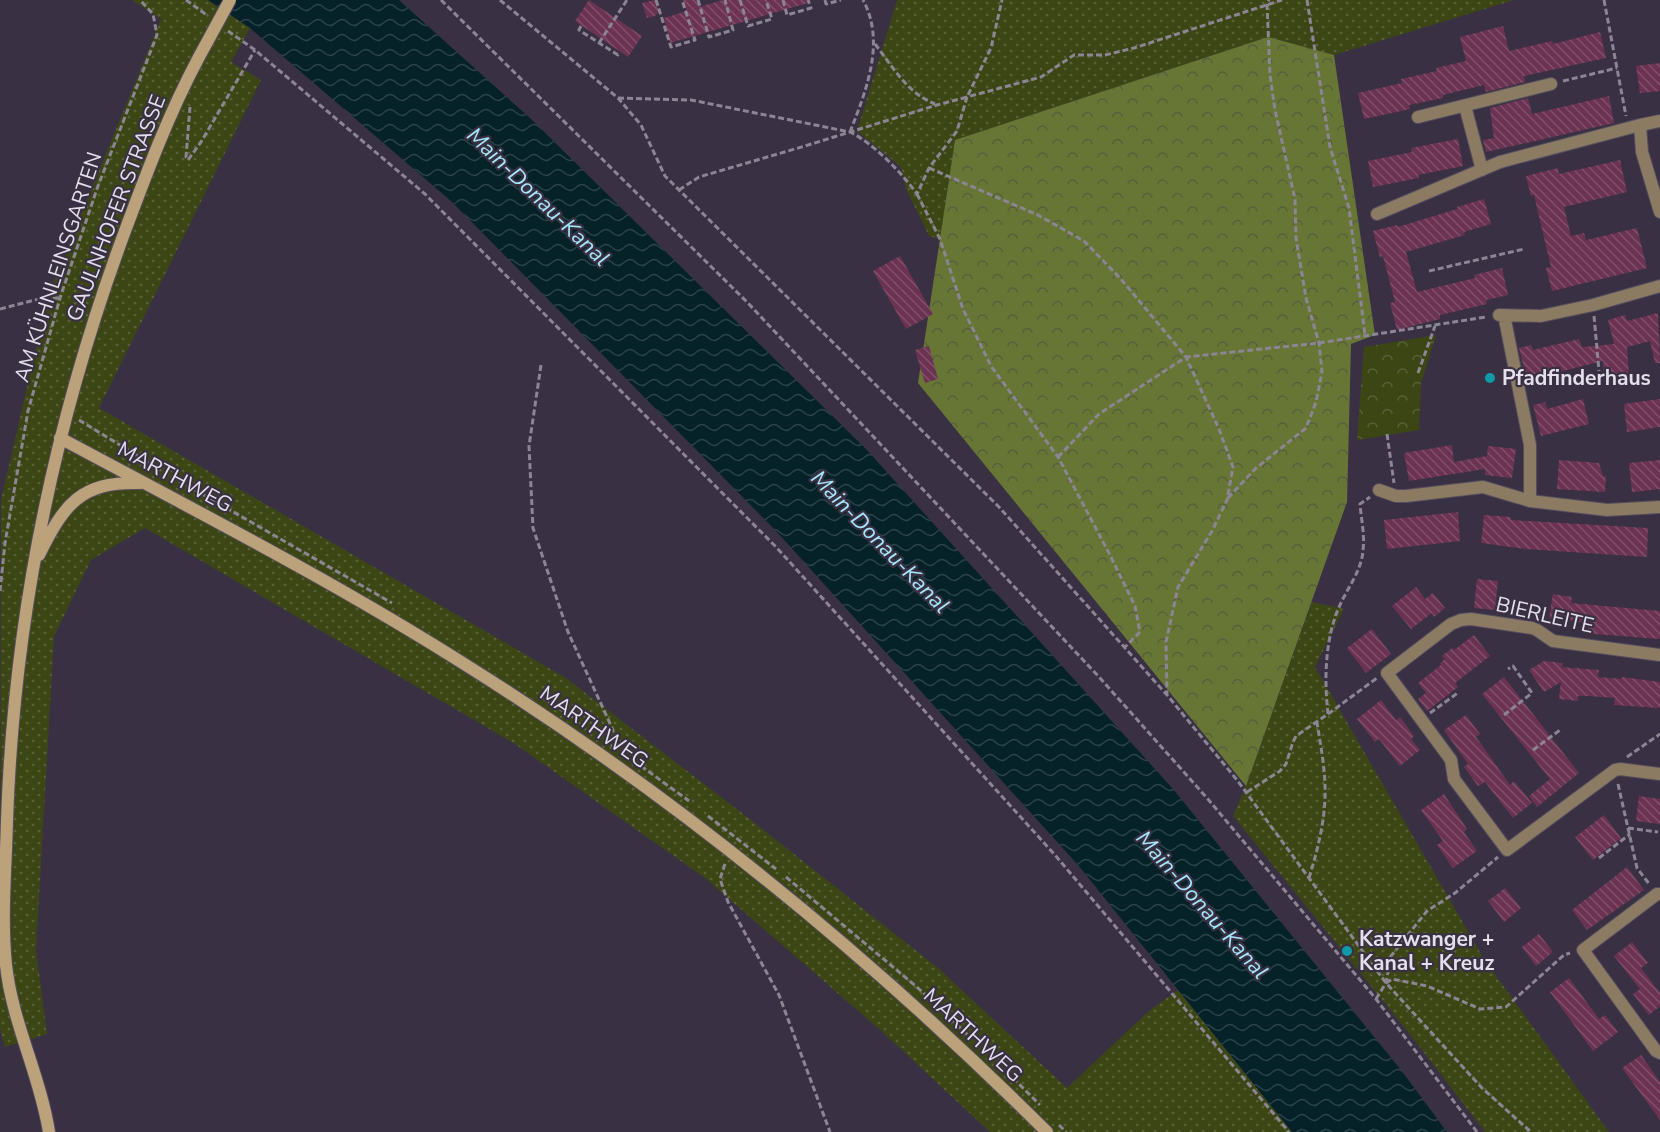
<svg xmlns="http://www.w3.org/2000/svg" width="1660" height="1132" font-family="'Nunito Sans',sans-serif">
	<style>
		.grass { fill: url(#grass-dots) }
		.forest { fill: url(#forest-crowns) }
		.park { fill: url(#park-crowns) }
		.water { fill: url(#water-waves) }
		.building { fill: url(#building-back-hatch) }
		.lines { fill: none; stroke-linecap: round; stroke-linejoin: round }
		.street-casing { stroke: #544d5e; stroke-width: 14 }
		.secondary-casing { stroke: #544d5e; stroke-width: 14 }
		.path { stroke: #8c8594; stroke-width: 3; stroke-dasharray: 6 3; stroke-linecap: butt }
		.street { stroke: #8b7b63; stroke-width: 12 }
		.secondary { stroke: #bca27b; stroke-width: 12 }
		.secondary-bridge-casing { stroke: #544d5e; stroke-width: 14; stroke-linecap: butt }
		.secondary-bridge { stroke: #bca27b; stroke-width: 12 }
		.culture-dot { fill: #0f9aa8; stroke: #393143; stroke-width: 2 }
		.labels { text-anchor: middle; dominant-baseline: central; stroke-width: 4.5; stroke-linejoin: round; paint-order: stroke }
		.street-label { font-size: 21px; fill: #e4e0eb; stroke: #393143 }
		.poi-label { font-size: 21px; font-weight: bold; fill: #e4e0eb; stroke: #393143; text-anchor: start }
		.water-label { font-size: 22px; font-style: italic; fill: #a4e7fb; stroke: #393143 }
	</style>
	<defs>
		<pattern id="grass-dots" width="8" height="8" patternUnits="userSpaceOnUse" patternTransform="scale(1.5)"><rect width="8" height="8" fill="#3c4615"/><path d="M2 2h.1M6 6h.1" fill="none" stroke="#586037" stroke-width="1.8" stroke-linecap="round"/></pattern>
		<pattern id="forest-crowns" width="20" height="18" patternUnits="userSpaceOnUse" patternTransform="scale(1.5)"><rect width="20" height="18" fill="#677535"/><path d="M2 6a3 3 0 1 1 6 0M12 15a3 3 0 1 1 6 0" fill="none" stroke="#575e3d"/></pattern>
		<pattern id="park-crowns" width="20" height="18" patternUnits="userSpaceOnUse" patternTransform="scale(1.5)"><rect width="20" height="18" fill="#3c4615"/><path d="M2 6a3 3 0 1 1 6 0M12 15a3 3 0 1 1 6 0" fill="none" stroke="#586037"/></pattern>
		<pattern id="water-waves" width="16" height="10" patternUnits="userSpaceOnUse" patternTransform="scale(1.5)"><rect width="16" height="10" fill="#062229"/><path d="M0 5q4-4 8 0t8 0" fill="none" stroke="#2a4248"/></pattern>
		<pattern id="building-back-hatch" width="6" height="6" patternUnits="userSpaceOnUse" patternTransform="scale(1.5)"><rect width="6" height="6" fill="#6b3251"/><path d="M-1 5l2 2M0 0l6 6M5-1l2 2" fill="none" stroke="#804f6a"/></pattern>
	</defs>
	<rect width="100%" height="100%" fill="#393143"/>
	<path class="grass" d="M132,0H208L250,28L231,62L261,80L99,408L566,678L747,817L938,968L1067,1088L1149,1011L1178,990L1292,1132H990L878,1028L705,878L515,744L145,528L91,560L54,636L36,950L47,1034L5,1047L0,1029L1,500L48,296L161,19Z
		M897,0H1514L1334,55L1268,37L955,140L940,239L929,236L906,189L901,167L857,131Z
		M1312,602L1344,609L1315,667L1484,959L1609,1132H1485L1409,1033L1233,816L1246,786Z"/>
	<path class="forest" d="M1268,37L1334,55L1375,335L1351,344L1347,502L1246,786L918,383L955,140Z"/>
	<path class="park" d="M1436,335L1421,384L1419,430L1357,440L1364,347Z"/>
	<path class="water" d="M208,0H399L531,119L866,449L1173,789L1401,1070L1447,1132H1292L1078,865L776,531L452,202L250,28Z"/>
	<path class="building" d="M589,0L642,36L628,57L575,21Z
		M655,0L659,11L655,16L647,18L642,3Z
		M683,0H697L699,7L723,0H807L808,3L670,43L664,18L687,11Z
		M1503,26L1509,51L1552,41L1553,44L1600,32L1606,58L1524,76L1525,82L1486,92L1484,85L1443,95V98L1409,105L1410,109L1364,119L1358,93L1402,83L1401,79L1437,71L1436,68L1466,61L1460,37Z
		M1660,63V91L1640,93L1636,66Z
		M1609,96L1614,123L1486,152L1483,140L1494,138L1490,108L1528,98L1532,114Z
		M1458,139L1463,166L1418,175L1419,178L1373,187L1368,161L1412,152L1411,148Z
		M1620,160L1627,192L1564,207L1571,236L1584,233L1586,240L1637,228L1647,268L1552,291L1546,268L1551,267L1534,195L1531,196L1526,176L1558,168L1559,174Z
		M1484,199L1491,224L1464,232L1465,235L1406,252L1417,292L1475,278L1474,275L1502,268L1508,295L1486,300L1487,304L1440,315V319L1397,330L1390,303L1395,302L1383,256L1380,257L1373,231L1397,225L1398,227L1457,209V207Z
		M900,256L933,314L906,329L873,271Z
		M1658,313L1660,363H1655L1650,341L1627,347L1629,375L1604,377L1603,361L1527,380L1519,348L1531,345L1533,350L1579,339L1582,347L1614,344L1608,320L1625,315L1627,321Z
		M929,346L938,379L925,383L915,350Z
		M1583,399L1589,424L1541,436L1533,405L1545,402L1547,409Z
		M1660,399V427L1627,432L1624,404Z
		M1452,445L1454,462L1487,456L1488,446L1516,449L1512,478L1485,475V469L1409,481L1404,453Z
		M1559,460L1599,463L1603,476H1606L1605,492L1557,489Z
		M1660,460V489L1632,492L1629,463Z
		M1458,512L1460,541L1387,549L1384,520Z
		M1484,515L1511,517V520L1648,528L1647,557L1526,549L1481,543Z
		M1477,579L1498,581L1495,610L1474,608Z
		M1416,587L1425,599L1433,593L1445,608L1434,617L1432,613L1411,629L1392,606Z
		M1553,594L1572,597L1571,603L1660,611V639L1593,634V632L1585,631L1586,623L1549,618Z
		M1372,629L1391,654L1366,673L1347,648Z
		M1474,635L1490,656L1455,683L1458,687L1427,711L1418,699L1426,693L1418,683L1441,665L1440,663L1445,659L1442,656L1452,648L1454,650Z
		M1544,661L1563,663L1562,667L1599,670L1598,677L1622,679V677L1660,682V708L1614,705L1615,698L1589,696H1578V701L1559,699L1561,682L1544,692L1529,670Z
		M1504,677L1579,773L1537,807L1529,796L1550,779L1482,694Z
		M1381,700L1396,720L1400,717L1414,736L1411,739L1420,750L1400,766L1379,739L1375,742L1357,719Z
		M1466,715L1480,734L1476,737L1510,785L1514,781L1532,803L1513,818L1485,782L1478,786L1464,767L1468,764L1444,730Z
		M1444,794L1467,829L1464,832L1477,851L1453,868L1437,845L1443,841L1421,810Z
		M1639,796L1660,799V824L1636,821Z
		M1604,815L1621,838L1593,860L1575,837Z
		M1627,867L1644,890L1587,930L1572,910Z
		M1505,888L1521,908L1504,922L1488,901Z
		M1539,934L1553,952L1536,966L1522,947Z
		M1632,942L1648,963L1641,968L1660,993V1006L1649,1015L1633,994L1640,989L1614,956Z
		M1569,978L1599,1019L1605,1015L1618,1032L1593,1051L1550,992Z
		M1641,1055L1660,1082V1120L1622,1068Z"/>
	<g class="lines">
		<defs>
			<path id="street" d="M1465,106L1482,170
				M1418,117L1551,84
				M1660,121L1640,125L1642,152L1660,212
				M1377,214L1500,162L1640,125
				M1499,315L1541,316L1593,305L1660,286
				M1504,315L1530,445V501
				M1379,490L1396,496H1406L1483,487L1530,501L1607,510L1660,507
				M1660,655L1553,641L1537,630L1532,628L1471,619L1461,620L1451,624L1387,673L1451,760L1454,779L1507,850L1615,770L1620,769L1660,774
				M1660,894H1657L1583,950L1656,1051L1660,1053"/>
			<path id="secondary" d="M60,438C198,512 337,583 469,667C679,799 871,957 1047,1132
				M39,555C64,505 80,481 140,483
				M49,1132C40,1075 12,1022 6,965C1,917 6,867 7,820C14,617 54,422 125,231C147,172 169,113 199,57"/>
		</defs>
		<use href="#street" class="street-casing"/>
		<use href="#secondary" class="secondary-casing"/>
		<path class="path" d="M186,0L208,16
			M441,0L747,302L1100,678L1207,798L1376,999L1477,1132
			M500,0L618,98L641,125L665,176L999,507L1167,695L1237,780L1386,983L1482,1088L1531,1132
			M656,0L671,47L695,40L682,0
			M698,0L709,37L733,30L725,0
			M740,0L748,26L772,19L766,0
			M783,0L787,15L811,8L808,0
			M825,0L826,4L841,0
			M1307,0L1330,147L1349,208L1365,335
			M1604,0L1626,116
			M581,26L579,30L618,55L619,52
			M228,31L255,50L425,194L777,548L1055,855L1289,1132
			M599,43L627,0
			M875,44C893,67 907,93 935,104
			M1563,81L1617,68
			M618,98L691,100L850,132C873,143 902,173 917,194L929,168L957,131L967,97L1041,77L1074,55H1105L1134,48L1282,0
			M190,107L186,157L188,160L201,142L255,50
			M850,132C866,91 886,42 863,0
			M929,168L1038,215L1084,241L1120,278L1186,357L1219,429L1233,467L1227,500L1212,531L1178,587L1166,642L1167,695
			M679,190L699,177L805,146L937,105L967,97L991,48L1002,0
			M917,194L940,239L963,309L991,366L1058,457L1110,555L1135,606L1140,632L1124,648
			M1429,271L1524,249
			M0,309L35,300L60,298
			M1594,316L1599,371
			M541,365L529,446L533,528L568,632L613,730L612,749
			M1418,373L1435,326
			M79,420L169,475L392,603
			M1387,434L1394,483
			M1058,457L1099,414L1186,357L1319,343L1486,317
			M1228,498L1255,469L1306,428L1316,402L1322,372L1319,343L1306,298L1296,238L1295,199L1275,110L1270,75L1267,4L1269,0
			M0,591L5,543L28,411L60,298L98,186L157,35L153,14L140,0
			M545,699L577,720
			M1430,713L1459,692
			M1328,714L1377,678
			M1504,715L1532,693L1513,666L1508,669
			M1533,750L1560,730
			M1627,757L1660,734
			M641,766L689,801
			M1618,784L1637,868L1650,885
			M1247,792L1280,771L1286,764L1293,742L1296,736L1328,714C1324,679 1325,637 1340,605C1348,587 1362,570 1363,550C1365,535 1361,518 1360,504L1370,497
			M708,816L776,869
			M1628,828L1658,832
			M1599,858L1630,834
			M725,864L720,879L728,902L779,995L830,1132
			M786,877L918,988L969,1036
			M1309,878C1317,852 1324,825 1325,798C1326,773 1321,747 1317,723
			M1386,983L1392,979L1427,986L1480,1009L1506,1007L1564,955L1570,953
			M1376,999L1386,983L1391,956L1427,911L1455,893L1498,857
			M1013,1078L1040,1105
			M1059,1125L1066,1132"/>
		<use href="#street" class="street"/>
		<use href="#secondary" class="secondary"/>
		<defs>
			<path id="secondary-bridge" d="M199,57L230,0"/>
		</defs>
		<use href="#secondary-bridge" class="secondary-bridge-casing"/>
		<use href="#secondary-bridge" class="secondary-bridge"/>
	</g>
	<g class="culture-dot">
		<circle cx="1490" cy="378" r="6"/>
		<circle cx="1347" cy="951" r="6"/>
	</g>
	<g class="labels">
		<g class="street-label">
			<text transform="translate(116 208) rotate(-69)">GAULNHOFER STRASSE</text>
			<text transform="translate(58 267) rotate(-72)">AM KÜHNLEINSGARTEN</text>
			<text transform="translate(175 477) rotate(28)">MARTHWEG</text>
			<text transform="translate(1545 615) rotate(13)">BIERLEITE</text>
			<text transform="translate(594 727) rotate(35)">MARTHWEG</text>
			<text transform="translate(973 1035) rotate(43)">MARTHWEG</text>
		</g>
		<g class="poi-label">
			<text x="1502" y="378">Pfadfinderhaus</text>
			<text x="1359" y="939">Katzwanger +<tspan x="1359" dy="24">Kanal + Kreuz</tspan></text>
		</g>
		<g class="water-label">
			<text transform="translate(538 197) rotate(44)">Main-Donau-Kanal</text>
			<text transform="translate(880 542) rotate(46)">Main-Donau-Kanal</text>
			<text transform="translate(1202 905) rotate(49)">Main-Donau-Kanal</text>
		</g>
	</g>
</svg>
